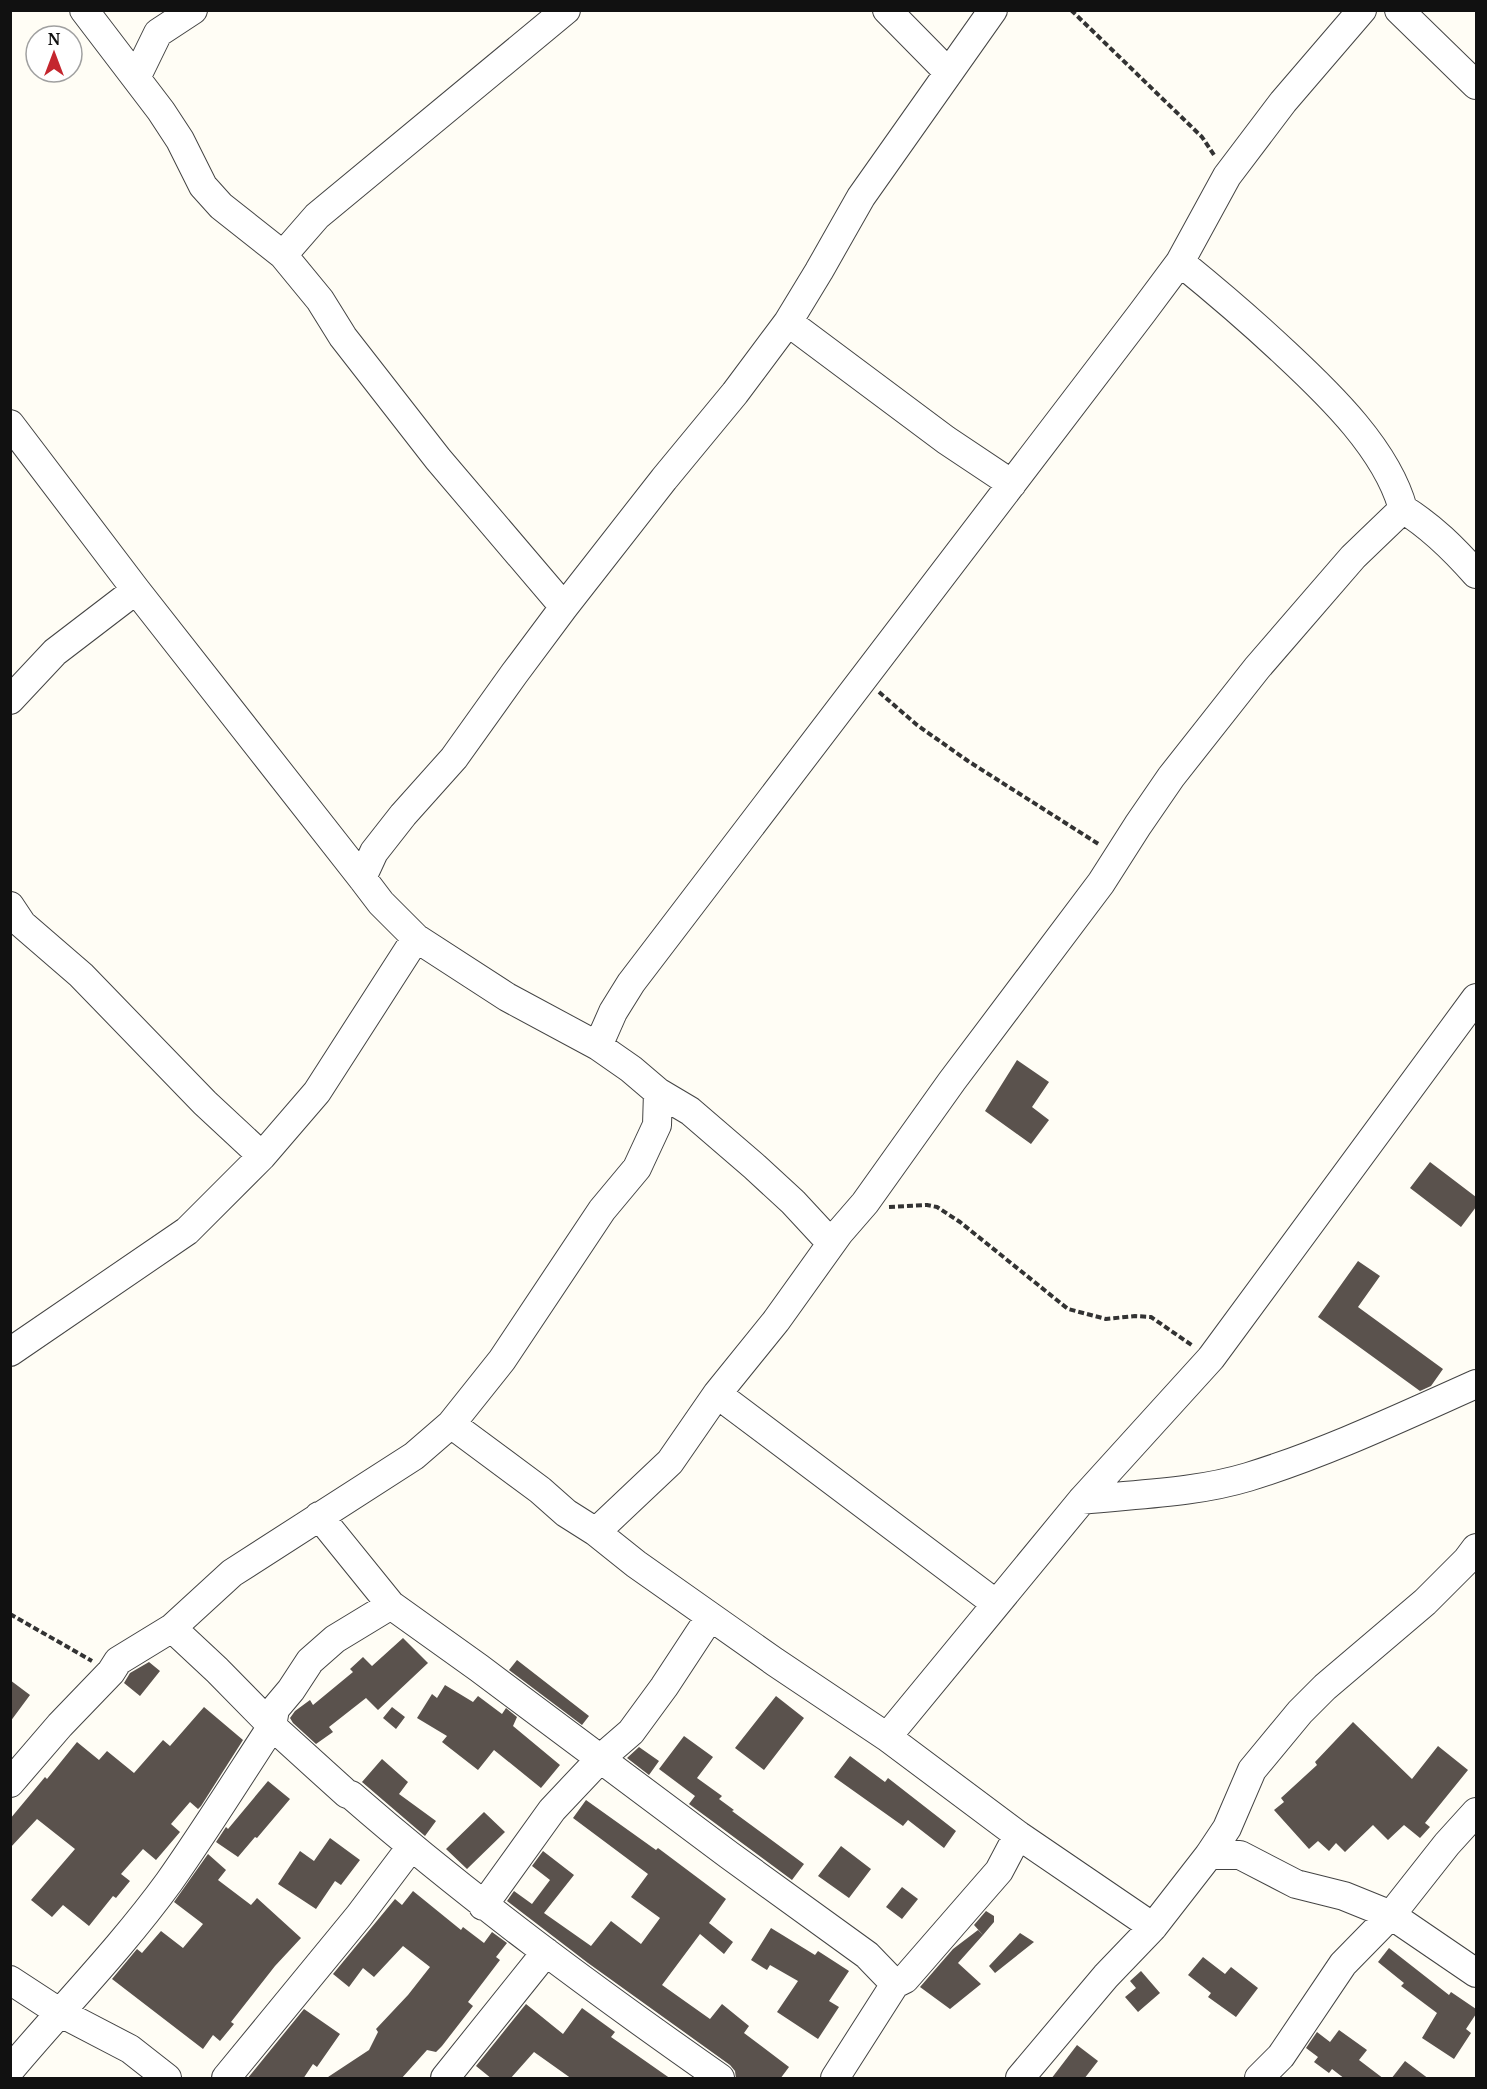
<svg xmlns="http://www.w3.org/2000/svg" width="1487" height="2089" font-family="'Noto Serif',serif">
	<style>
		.building { fill: #5a524d }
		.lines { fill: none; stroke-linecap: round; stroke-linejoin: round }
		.minor-casing { stroke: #444; stroke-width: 30 }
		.path { stroke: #333; stroke-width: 4; stroke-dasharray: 6 3; stroke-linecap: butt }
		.minor { stroke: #fff; stroke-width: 28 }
	</style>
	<rect width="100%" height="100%" fill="#fffdf5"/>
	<path class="building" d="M1017,1060L1049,1082L1032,1107L1049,1120L1031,1144L985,1111Z
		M1430,1162L1476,1197V1207L1461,1227L1410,1188Z
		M1358,1261L1380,1276L1358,1307L1443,1369L1431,1386L1420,1391L1318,1317Z
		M403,1638L428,1663L378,1710L366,1698L329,1727L333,1732L316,1744L293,1723L290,1718L295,1711L310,1700L313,1705L353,1672L350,1669L363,1657L372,1666Z
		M517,1660L589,1716L582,1725L509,1670Z
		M149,1662L160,1671L140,1696L124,1683L130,1673Z
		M10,1680L30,1695L10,1722Z
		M445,1685L473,1702L478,1696L502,1714L506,1708L517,1717L513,1726L560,1765L541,1788L494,1750L478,1770L442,1742L447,1736L417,1718L432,1694L437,1698Z
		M776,1696L804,1718L764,1770L735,1748Z
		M204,1707L243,1740L201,1806L198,1809L190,1802L171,1824L180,1832L156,1860L143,1849L121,1874L130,1881L116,1898L113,1896L89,1926L63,1905L52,1917L31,1900L75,1849L37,1819L10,1848V1819L45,1777L47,1779L77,1742L99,1760L107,1751L134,1773L163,1740L170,1746Z
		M392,1707L405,1717L396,1729L383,1718Z
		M1353,1722L1412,1779L1438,1746L1468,1770L1425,1823L1430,1827L1420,1838L1404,1825L1388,1840L1373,1825L1345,1852L1336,1843L1329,1851L1318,1841L1309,1849L1274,1810L1284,1802L1281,1798L1317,1765L1315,1762Z
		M684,1736L713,1757L697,1778L722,1796L719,1799L734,1810L732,1811L804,1864L792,1880L689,1804L695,1796L659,1769Z
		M639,1747L659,1761L649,1775L627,1758Z
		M850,1756L885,1782L888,1778L956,1831L944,1848L908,1820L903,1826L834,1777Z
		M382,1759L408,1782L399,1794L436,1821L425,1836L362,1782Z
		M268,1781L290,1799L257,1838L255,1837L238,1857L216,1842L226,1827L228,1829Z
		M586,1800L656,1850L658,1848L726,1899L709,1923L733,1942L724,1954L700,1934L662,1985L710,2019L722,2004L749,2026L744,2033L789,2067L780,2079H736L735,2071L730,2065L588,1963L507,1901L514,1891L532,1904L550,1880L532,1866L543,1851L574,1875L544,1913L591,1946L611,1921L641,1944L660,1918L631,1897L648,1874L573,1818Z
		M484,1812L505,1832L467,1869L446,1849Z
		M330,1838L360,1860L341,1885L335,1881L316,1909L278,1884L300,1851L314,1861Z
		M841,1846L871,1869L849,1898L818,1876Z
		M208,1854L226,1870L218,1880L251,1905L257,1898L301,1938L275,1966L231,2022L234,2024L220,2041L213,2035L203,2049L112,1979L137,1949L142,1953L161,1931L183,1948L203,1924L174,1902Z
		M902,1887L918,1899L902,1919L886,1907Z
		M413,1891L461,1930L463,1927L484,1943L492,1932L507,1943L496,1957L500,1960L468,2002L473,2006L442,2046L436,2052L427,2050L401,2079H325L369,2050L378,2032L376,2029L408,1995L430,1967L403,1946L374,1977L363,1968L349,1987L333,1974L395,1899L402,1905Z
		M986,1911L994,1916V1922L983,1935L974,1925Z
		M771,1928L815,1955L818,1951L849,1971L829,2001L839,2007L818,2039L777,2012L798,1981L770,1965L767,1970L751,1960Z
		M978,1930L983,1935L958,1963L981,1984L950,2009L920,1987L953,1949Z
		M1020,1933L1034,1942L995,1973L989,1966Z
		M1389,1948L1449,1995L1451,1992L1476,2009V2014L1466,2029L1471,2033L1454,2059L1422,2038L1437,2013L1401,1986L1404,1983L1378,1962Z
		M1203,1957L1225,1974L1231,1967L1258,1988L1236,2017L1208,1997L1211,1993L1188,1975Z
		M1141,1971L1160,1993L1138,2012L1125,1997L1136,1988L1130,1981Z
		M526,2004L563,2034L582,2008L615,2032L611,2037L671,2079H572L534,2052L510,2079H492L476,2066Z
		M304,2009L340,2034L317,2067L313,2064L303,2079H247Z
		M1339,2030L1367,2050L1359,2060L1384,2079H1345L1332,2069L1329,2073L1314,2062L1318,2057L1306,2048L1317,2032L1330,2042Z
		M1077,2045L1098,2061L1084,2079H1051Z
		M1405,2061L1429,2079H1391Z"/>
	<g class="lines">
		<defs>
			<path id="minor" d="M84,10L161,111L180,140L203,186L221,206L283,255L320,300L343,337L438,459L564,607
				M887,10L948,72
				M1399,10L1476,85
				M136,78L158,33L193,10
				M283,255L317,216L566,10
				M788,322L946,440L1012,484
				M10,424L136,590L362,878L381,903L416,938L507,997L598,1046L631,1069L658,1092L690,1111L755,1167L793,1202L831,1243
				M1403,509C1432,527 1454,549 1476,574
				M10,700L55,652L136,590
				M362,878L374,852L403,815L454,758L514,674L564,607L664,479L735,393L788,322L819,271L861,197L993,10
				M10,906L22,924L81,975L205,1103L262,1156
				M598,1046L613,1012L631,983L1142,313L1180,262L1227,176L1283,102L1362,10
				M10,1352L187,1231L262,1156L317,1092L416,938
				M717,1394L995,1603
				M451,1424L540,1490L566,1513L596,1532L636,1564L775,1662L887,1737L1018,1835L1153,1927
				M1082,1500C1137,1494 1195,1493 1248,1477C1326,1453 1402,1417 1476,1384
				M319,1516L391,1605L479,1668L729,1855L867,1955L895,1984
				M596,1532L670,1462L717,1394L776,1321L839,1233L865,1203L952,1081L1101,883L1138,825L1171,777L1257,668L1353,557L1403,509C1387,450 1330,395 1286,354C1252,322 1217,292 1180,262
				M172,1628L217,1670L272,1726L347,1794L351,1795C468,1897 593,1989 720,2078
				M887,1737L1082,1500L1211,1358L1476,998
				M10,1783L60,1725L111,1672L118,1661L172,1628L232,1573L414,1456L451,1424L502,1360L602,1210L637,1168L657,1125L658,1092
				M1209,1855H1240L1296,1884L1344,1896L1391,1915L1476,1973
				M483,1906L552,1810L601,1758L631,1732L664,1687L710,1617
				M10,1980L59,2012L130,2049L167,2078
				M10,2070C63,2007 121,1948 169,1882C205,1831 238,1778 272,1726L275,1709L291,1690L310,1661L335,1639L391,1605
				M226,2078L359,1916L411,1847
				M445,2078L546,1952
				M835,2078L895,1984L905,1979L999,1871L1018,1835
				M1020,2078L1106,1976L1153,1927L1209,1855L1227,1828L1252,1770L1300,1712L1325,1687L1425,1602L1467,1560L1476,1548
				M1259,2078L1281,2056L1343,1964L1391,1915L1447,1844L1476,1812"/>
		</defs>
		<use href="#minor" class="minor-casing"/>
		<path class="path" d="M1071,10L1202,137L1214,155
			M879,692L917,725L968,761L1100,845
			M889,1207L927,1205L937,1207L960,1222L1068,1309L1106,1319L1135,1316L1151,1317L1193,1346
			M10,1614L92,1661"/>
		<use href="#minor" class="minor"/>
	</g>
	<rect width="1487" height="2089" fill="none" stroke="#111111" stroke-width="24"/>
	<g transform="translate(54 54)"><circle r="28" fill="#ffffff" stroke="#a0a0a0" stroke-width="1.5"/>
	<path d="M0-4.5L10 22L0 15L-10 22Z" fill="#c4262e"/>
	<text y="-9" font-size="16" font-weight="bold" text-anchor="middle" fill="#111111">N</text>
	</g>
</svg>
